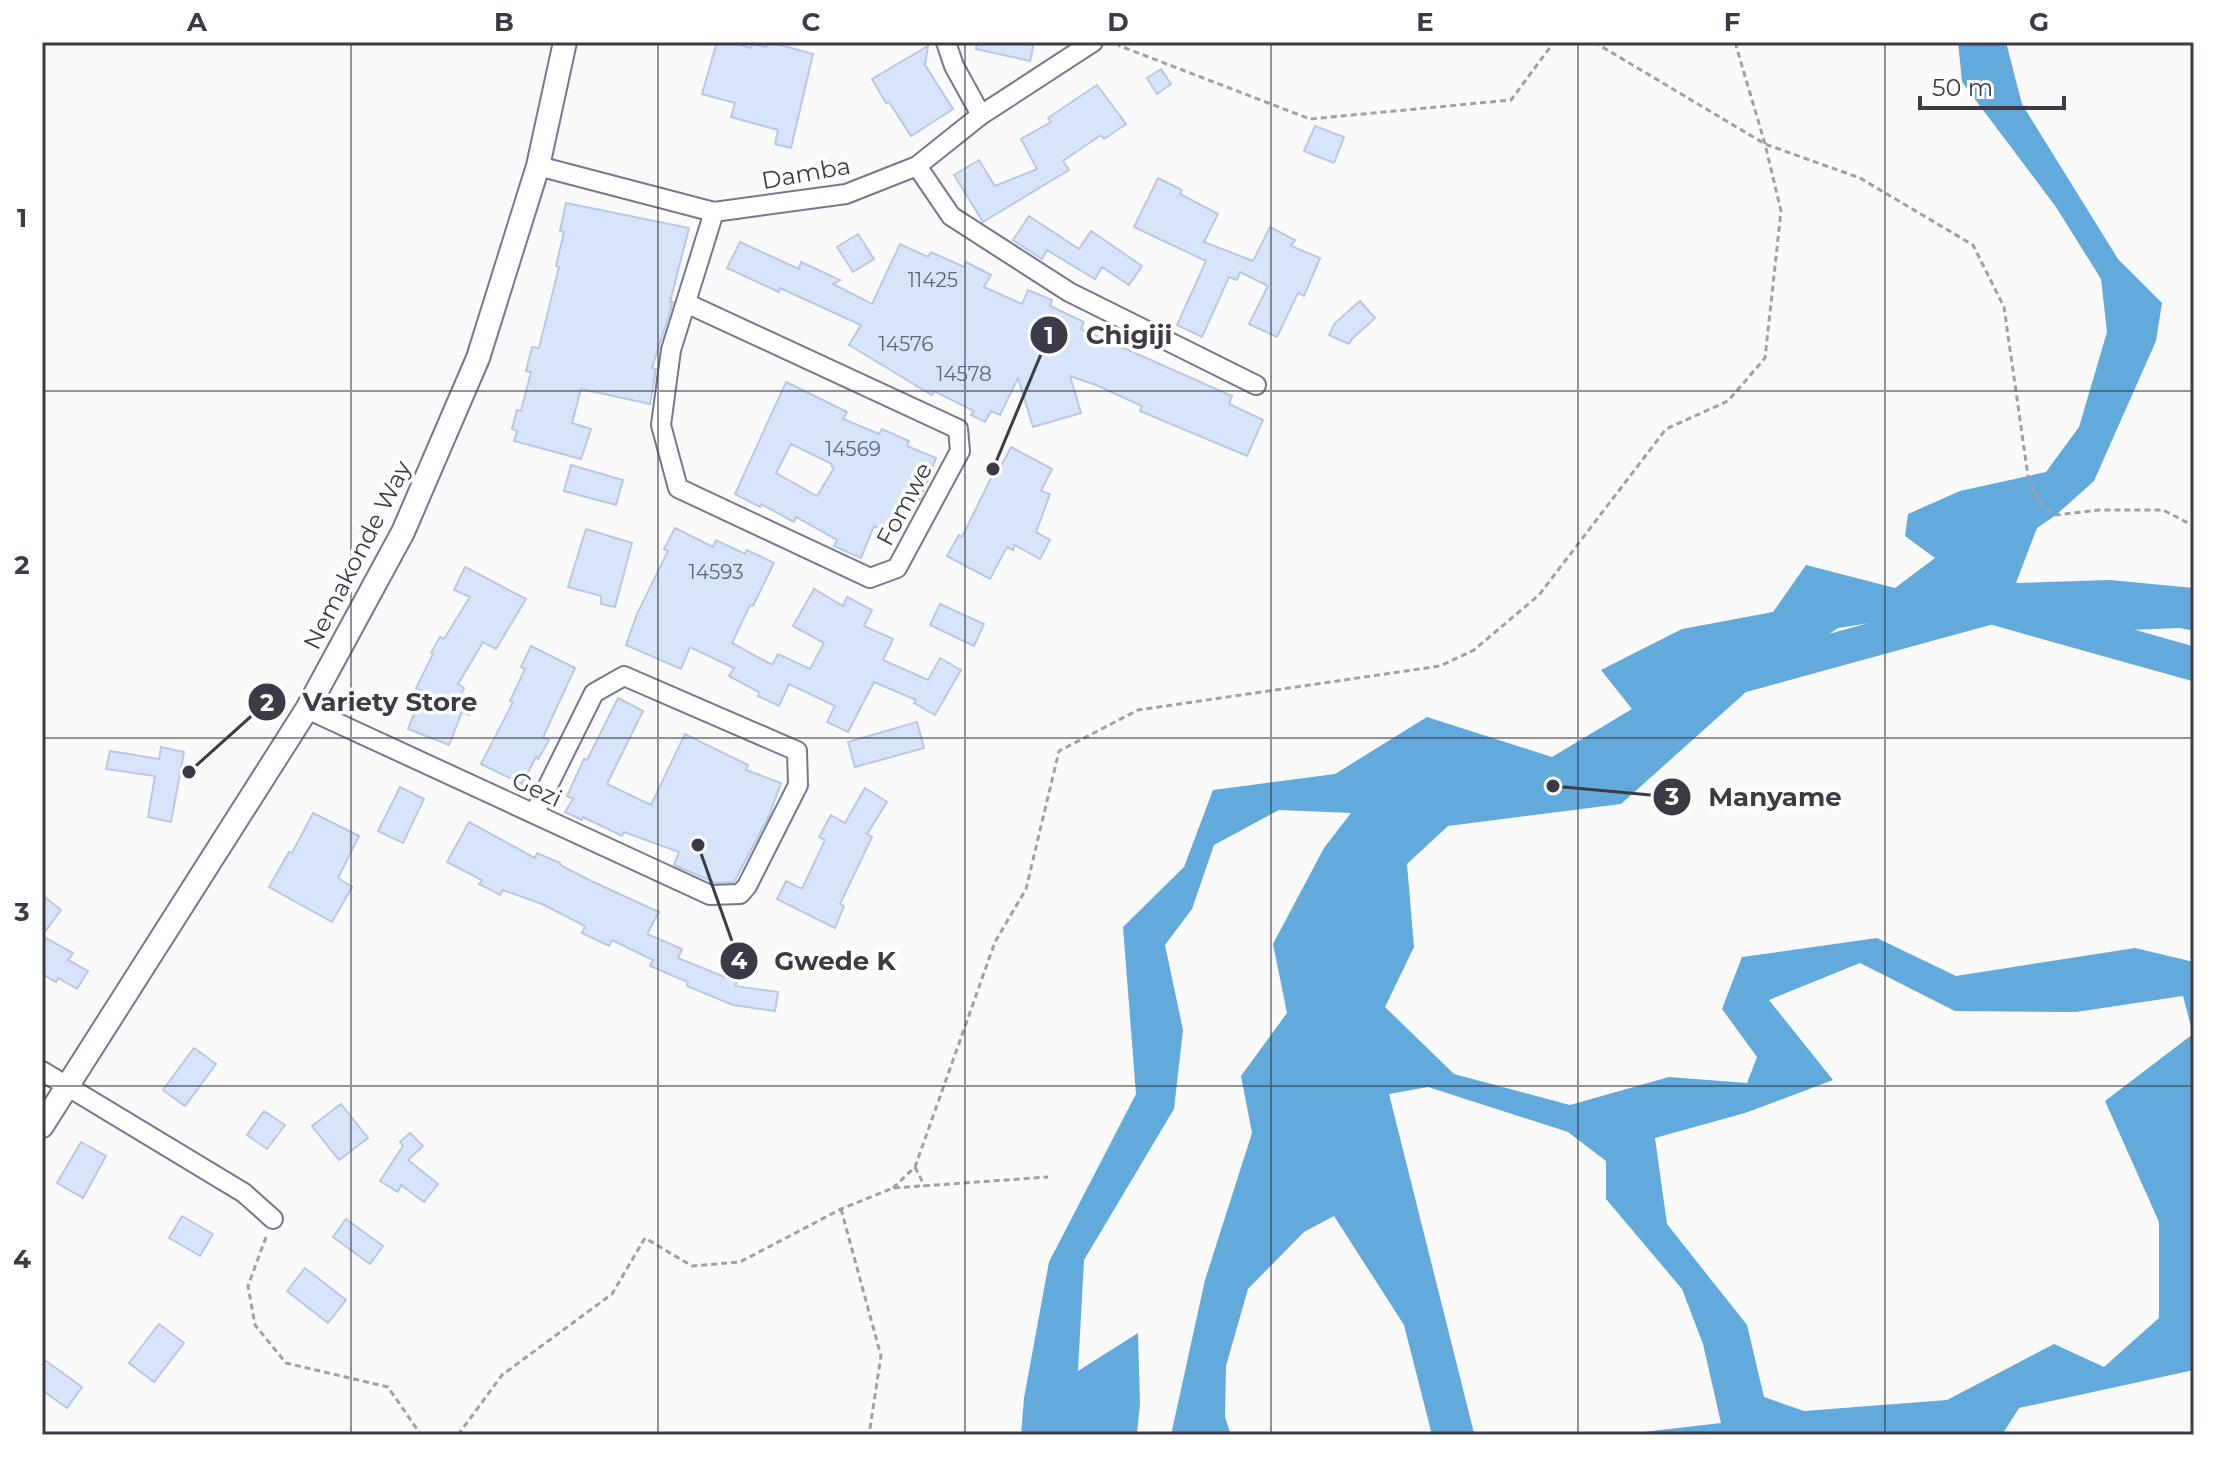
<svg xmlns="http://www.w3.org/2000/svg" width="2236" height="1477" font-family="Montserrat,sans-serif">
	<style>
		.water { fill: #63aadc; fill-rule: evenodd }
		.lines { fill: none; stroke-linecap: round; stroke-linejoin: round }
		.river { stroke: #63aadc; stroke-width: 34 }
		.building { fill: #d8e4fa; stroke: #bac8e3; stroke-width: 2; fill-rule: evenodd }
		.minor-casing { stroke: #767791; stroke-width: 22 }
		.tertiary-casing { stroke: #767791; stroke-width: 26 }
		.path { stroke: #a0a0a6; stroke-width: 3; stroke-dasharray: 6 4; stroke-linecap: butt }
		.minor { stroke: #fff; stroke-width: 18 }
		.tertiary { stroke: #fff; stroke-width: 22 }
		.grid { fill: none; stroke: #3b3b47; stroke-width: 2; stroke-opacity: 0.55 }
		.labels { text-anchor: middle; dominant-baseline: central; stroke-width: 7; stroke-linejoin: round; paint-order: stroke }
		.number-label { font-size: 20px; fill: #626574 }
		.street-label { font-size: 24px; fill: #3b3b47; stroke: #fff }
		.leader { fill: none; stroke: #3b3b47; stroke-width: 3 }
		.callout-dot { fill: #3b3b47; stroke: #fff; stroke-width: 3 }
		.mark-label { font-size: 24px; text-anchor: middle; font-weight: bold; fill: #fff }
		.callout-label { font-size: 26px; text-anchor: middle; font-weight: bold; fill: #3b3b47; stroke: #fff; stroke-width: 7; stroke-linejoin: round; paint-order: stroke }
		.neatline { fill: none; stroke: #3b3b47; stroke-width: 3 }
		.grid-label { font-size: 26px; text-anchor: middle; font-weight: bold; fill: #3b3b47 }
	</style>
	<rect width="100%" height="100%" fill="#fafafa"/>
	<path class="water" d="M1958,42H2006L2022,104L2118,259L2162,303L2156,341L2094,481L2056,515L2037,528L2016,583L2110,580L2194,588V631L2180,628L2052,633L1996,603L1838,628L1755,684L1621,804L1448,826L1407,864L1414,947L1385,1007L1454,1074L1570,1105L1669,1077L1747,1083L1757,1057L1722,1009L1742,957L1877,938L1956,976L2135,948L2194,962V1370L2019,1408L2002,1435H1617L1721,1423L1703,1344L1682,1289L1606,1199V1161L1568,1132L1428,1087L1389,1094L1474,1433L1484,1435H1432L1404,1325L1334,1216L1304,1232L1248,1289L1226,1366L1225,1417L1231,1435H1171L1205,1280L1252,1133L1241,1076L1287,1013L1273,944L1324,848L1351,813L1279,810L1214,845L1192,909L1165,945L1183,1030L1174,1109L1084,1260L1078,1371L1138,1333L1140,1404L1137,1433L1140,1435H1021L1024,1398L1049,1262L1136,1094L1123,927L1184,867L1213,790L1335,774L1427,717L1552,757L1632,709L1601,670L1682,629L1773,612L1806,565L1895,588L1935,558L1905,536L1908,514L1960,491L2046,472L2079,427L2107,332L2101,279L2056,207L1962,82ZM1860,963L1955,1011L2076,1012L2183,996L2193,1034L2105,1101L2159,1222V1318L2104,1367L2054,1344L1947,1400L1804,1411L1764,1397L1747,1325L1667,1224L1655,1138L1745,1113L1833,1080L1769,1000Z"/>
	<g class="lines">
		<path class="river" d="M1740,676L1991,607L2194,664"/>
	</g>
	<path class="building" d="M717,42H731L751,48L752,44L766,47L769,42L813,54L791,148L775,144L778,130L731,117L735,103L702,94Z
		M977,42H1034L1030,61L976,49Z
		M928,46L925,65L953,109L911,136L889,102L886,103L872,79Z
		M1161,69L1171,84L1157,94L1147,78Z
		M1097,85L1126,124L1104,139L1101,135L1063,161L1069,170L983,222L954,175L979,160L995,186L1037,169L1021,139L1051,122L1048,118Z
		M1315,126L1344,137L1334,163L1304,151Z
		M1158,178L1182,190L1180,194L1218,214L1204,242L1253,261L1270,227L1295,240L1291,246L1320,258L1304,296L1298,293L1277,337L1249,324L1268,286L1240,272L1237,280L1229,277L1202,337L1177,325L1206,261L1134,227Z
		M566,203L689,228L670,302H673L652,368L656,369L650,404L581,389L572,423L591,429L581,459L514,441L517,431L512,429L517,410L521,411L531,372L526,371L532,347L539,348L559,267L556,266L564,232L560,231Z
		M1029,216L1079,249L1091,231L1142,266L1129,285L1102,267L1095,279L1047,250L1042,259L1013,240Z
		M858,234L874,259L853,272L837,247Z
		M740,242L799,269L801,262L840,280L833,284L872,304L900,244L928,257L931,252L964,267L966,262L991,275L984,287L1022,304L1028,290L1052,300L1050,306L1084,322L1081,329L1232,396L1229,404L1263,420L1247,456L1140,411L1142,406L1096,385L1070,376L1081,413L1033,427L1018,378L1000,415L991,411L985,422L971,415L974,411L934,391L932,395L849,345L861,325L780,288L779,292L727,268Z
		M1360,301L1375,318L1352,339L1349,344L1329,335L1335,323Z
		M786,382L847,412L843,419L879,434L882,429L909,441L907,446L936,458L920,500L912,497L891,535L874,526L861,558L834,546L837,540L796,517L794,522L761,504L760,507L735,494ZM791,444L832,464L831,466L834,468L817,496L776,473Z
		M1011,447L1052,469L1041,491L1050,494L1036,532L1050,540L1040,559L1015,545L1013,550L1007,547L990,579L947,556L959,535L962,537L994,472L997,474Z
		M571,465L623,480L616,505L564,491Z
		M675,528L713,547L716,540L745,554L747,550L774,563L753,606L750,605L732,643L772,665L778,654L810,669L824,643L793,626L814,589L843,606L847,597L872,610L864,626L893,639L883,660L928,680L940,658L961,670L935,715L914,703L916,700L874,682L848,732L827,722L835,706L789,684L779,706L758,696L759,692L729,676L734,668L690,647L681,669L626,645L637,614L668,551L664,549Z
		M586,529L632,543L615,607L601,604V596L568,587Z
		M465,567L526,599L496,649L483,642L458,684L464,688L461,694L475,700L469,715L462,712L449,745L408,729L423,692L416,688L433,654L431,653L440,637L444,639L470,597L454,590Z
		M940,604L984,624L974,646L930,625Z
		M531,646L575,668L543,737L549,740L538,759L536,757L522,784L481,764L513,702L510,701L525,669L521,667Z
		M618,698L643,711L607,784L651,805L685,734L748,765L746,770L781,783L769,816L734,882L716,883L674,865L679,852L624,832L622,836L583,817L582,820L565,812L573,799L567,796L584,759L587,760Z
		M917,722L924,748L855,767L848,742Z
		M161,747L184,752L171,822L148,817L155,776L106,769L110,751L159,759Z
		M400,787L424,799L403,843L378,831Z
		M865,788L887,802L867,834L872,837L840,904L844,906L835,928L777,899L786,881L802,889L825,840L819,837L831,815L845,823Z
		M313,813L359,836L338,878L352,887L332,922L269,887L289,852L292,853Z
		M469,822L535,858L537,853L560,863V865L591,881L659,912L647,934L682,949L678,958L737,982L735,986L778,992L775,1011L733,1005L687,986L688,982L650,966L653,960L612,940L609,946L582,933L585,926L542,904L503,890L500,895L479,884L482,880L447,862Z
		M42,895L61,910L42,936L73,953L68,960L88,971L77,989L58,978L56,982L42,974Z
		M194,1048L216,1064L185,1106L163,1090Z
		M341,1104L368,1138L339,1160L312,1126Z
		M264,1111L285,1125L267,1149L247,1135Z
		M410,1133L423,1146L408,1160L438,1184L424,1202L401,1185L398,1192L380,1181L403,1146L400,1142Z
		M81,1142L106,1156L83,1198L57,1183Z
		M182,1216L213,1234L200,1256L169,1238Z
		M346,1219L383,1246L370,1264L333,1237Z
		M305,1268L346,1300L328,1323L287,1291Z
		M159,1324L184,1343L154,1382L129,1363Z
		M42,1358L82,1387L67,1408L42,1390Z"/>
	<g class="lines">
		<defs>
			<path id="minor" d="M946,42L954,66L981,115
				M538,166L714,212L846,194L917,166L981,115L1093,42
				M917,166L951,216L1069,292L1256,385
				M686,303L958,429L960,451L897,568L870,578L678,488L661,425L671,350L714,212
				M307,709L710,895L740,894L747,886L798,785L797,751L624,676L594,693L534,814
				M42,1071L244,1193L273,1219"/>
			<path id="tertiary" d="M42,1126L307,709L403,532L478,358L538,166L565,42"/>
		</defs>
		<use href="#minor" class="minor-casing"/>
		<use href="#tertiary" class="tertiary-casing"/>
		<path class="path" d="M1116,42L1120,46L1310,119L1511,100L1554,42
			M1594,42L1765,144L1860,178L1973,245L2004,307L2028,476L2040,504L2056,515L2099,510H2163L2194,526
			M915,1167L925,1187
			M893,1188L915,1167L995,942L1026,889L1059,751L1138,710L1440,666L1474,650L1539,595L1666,429L1728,401L1765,358L1781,211L1765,144L1735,42
			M841,1209L881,1356L869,1435
			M266,1237L248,1286L255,1325L286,1363L388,1387L421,1435
			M458,1435L502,1375L612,1294L645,1238L692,1266L740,1262L841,1209L893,1188L1048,1177"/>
		<use href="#minor" class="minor"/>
		<use href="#tertiary" class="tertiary"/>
	</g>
	<path class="grid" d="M351,42V1435M658,42V1435M965,42V1435M1271,42V1435M1578,42V1435M1885,42V1435M42,391H2194M42,738H2194M42,1086H2194"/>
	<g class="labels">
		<g class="number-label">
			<text x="933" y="280">11425</text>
			<text x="906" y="344">14576</text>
			<text x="964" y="374">14578</text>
			<text x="853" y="449">14569</text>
			<text x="716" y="572">14593</text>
		</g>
		<g class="street-label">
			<text transform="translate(806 173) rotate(-10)">Damba</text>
			<text transform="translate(904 504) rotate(-62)">Fomwe</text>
			<text transform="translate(357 555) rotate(-63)">Nemakonde Way</text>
			<text transform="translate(537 789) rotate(25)">Gezi</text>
		</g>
	</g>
	<path class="leader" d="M993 469L1049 335M189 772L267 702M1553 786L1672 797M698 845L739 961"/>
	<g class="callout-dot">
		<circle cx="993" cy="469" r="8"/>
		<circle cx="189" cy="772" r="8"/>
		<circle cx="1553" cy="786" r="8"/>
		<circle cx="698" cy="845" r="8"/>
		<circle cx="1049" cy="335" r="20"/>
		<circle cx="267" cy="702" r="20"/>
		<circle cx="1672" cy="797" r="20"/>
		<circle cx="739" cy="961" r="20"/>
	</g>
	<g class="mark-label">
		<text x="1049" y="344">1</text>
		<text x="267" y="711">2</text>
		<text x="1672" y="805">3</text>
		<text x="739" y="969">4</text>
	</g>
	<g class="callout-label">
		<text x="1129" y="344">Chigiji</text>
		<text x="390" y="711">Variety Store</text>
		<text x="1775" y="806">Manyame</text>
		<text x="835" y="970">Gwede K</text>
	</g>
	<rect width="2236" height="1477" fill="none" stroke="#ffffff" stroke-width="88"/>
	<path d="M1920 96v12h144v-12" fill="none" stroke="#3b3b47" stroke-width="4"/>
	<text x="1932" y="96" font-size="24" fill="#3b3b47" stroke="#ffffff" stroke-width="6" paint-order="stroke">50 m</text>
	<rect x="44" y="44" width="2148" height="1389" class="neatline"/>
	<g class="grid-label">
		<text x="197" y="31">A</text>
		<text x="504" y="31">B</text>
		<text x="811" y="31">C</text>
		<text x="1118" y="31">D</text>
		<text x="1425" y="31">E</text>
		<text x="1732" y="31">F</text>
		<text x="2039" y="31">G</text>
		<text x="22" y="227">1</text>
		<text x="22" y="574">2</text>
		<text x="22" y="921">3</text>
		<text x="22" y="1268">4</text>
	</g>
</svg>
